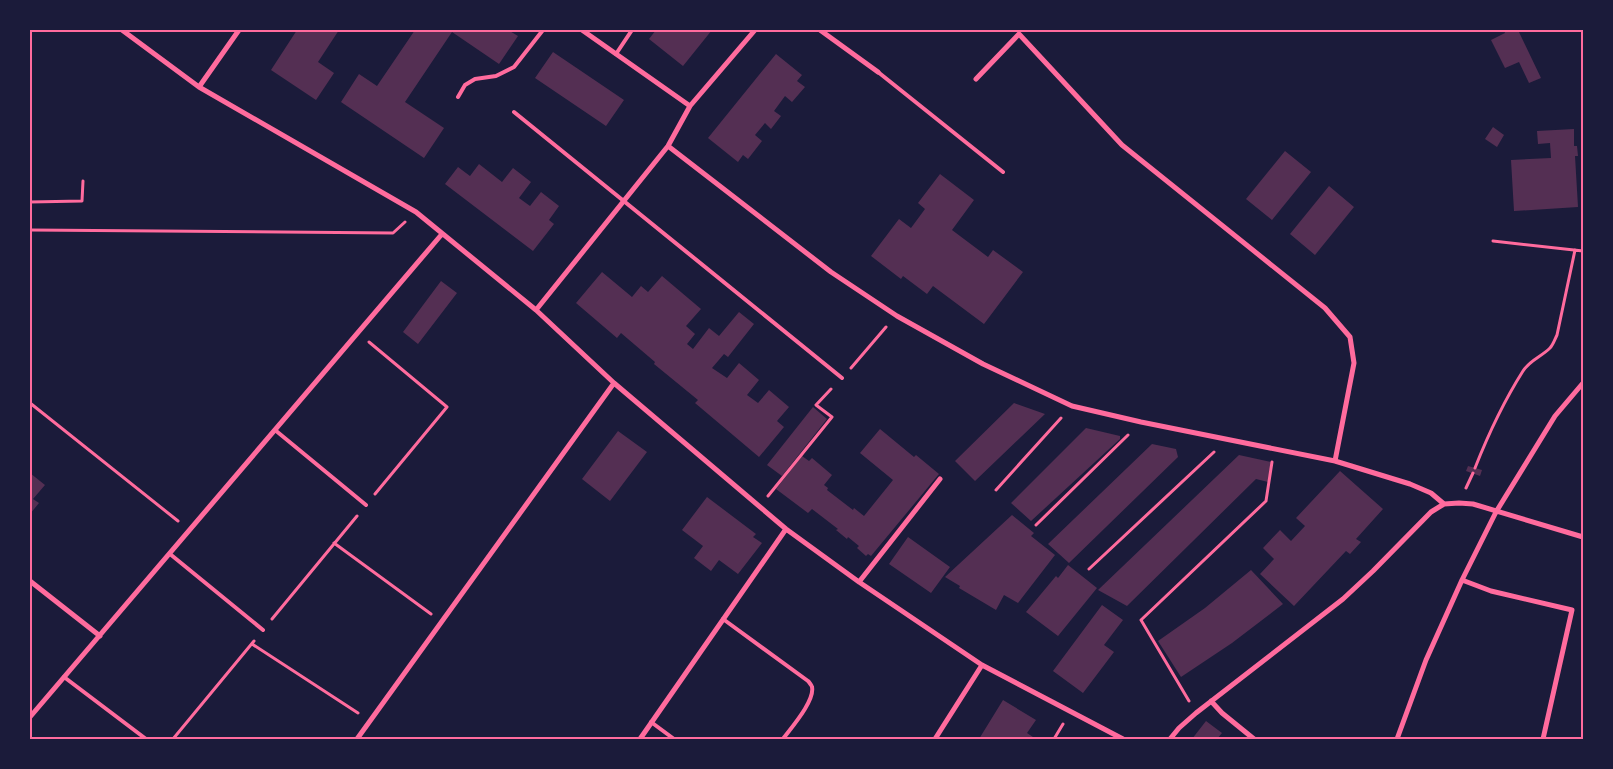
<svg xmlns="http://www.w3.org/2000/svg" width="1613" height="769" font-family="'Roboto Condensed',sans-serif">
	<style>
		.building { fill: #542f53 }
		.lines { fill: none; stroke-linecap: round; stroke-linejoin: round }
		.path { stroke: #ff6b9d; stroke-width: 3 }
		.service { stroke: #ff6b9d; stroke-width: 4 }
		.minor { stroke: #ff6b9d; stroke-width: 5 }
		.neatline { fill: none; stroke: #ff6b9d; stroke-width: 2 }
	</style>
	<rect width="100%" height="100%" fill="#1b1b3a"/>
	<path class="building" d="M297,30H339L318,62L334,73L316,100L271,70Z
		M415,30H508L518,36L499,64L452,32L405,102L444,128L424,158L341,102L359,74L377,86Z
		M656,30H712L683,66L649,39Z
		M1504,30H1518L1541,78L1529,83L1519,62L1505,68L1491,40L1505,33Z
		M553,52L624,100L606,126L535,78Z
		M776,54L802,75L797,81L805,87L792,102L785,96L774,111L781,116L771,129L765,123L755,135L762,141L748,159L743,155L738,162L708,138Z
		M1493,127L1504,135L1497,147L1485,139Z
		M1574,129V146H1577L1578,156H1575L1578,207L1514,211L1511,160L1551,158L1550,143L1538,144L1537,131Z
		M1285,151L1311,172L1272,220L1246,199Z
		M479,164L502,182L513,168L531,182L519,198L530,206L541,192L559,206L549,220L554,224L533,251L445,184L458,167L470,176Z
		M940,174L974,200L952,230L988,257L993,250L1023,272L984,324L933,286L927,294L903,276L901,279L871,256L899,219L911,228L925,209L918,203Z
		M1329,186L1354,207L1315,255L1290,234Z
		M602,272L632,297L641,286L648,292L662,276L701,309L686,326L695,334L687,344L693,349L709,328L719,336L739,312L754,324L728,357L724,354L712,368L727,378L739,363L759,380L747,395L758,403L769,390L789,407L777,421L784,427L759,457L695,403L698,400L654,364L655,362L621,333L617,338L576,303Z
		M441,281L457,293L418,344L403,332Z
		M1014,403L1045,414L975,481L955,461Z
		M813,407L827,419L782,476L767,465Z
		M1086,428L1120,436V439L1031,521L1011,503Z
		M880,429L914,457L916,455L939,474L871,556L868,554L866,556L857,548L859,546L848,537L847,539L836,530L838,529L812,509L808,513L776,489L802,456L809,461L812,458L832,475L824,485L828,488L827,490L853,510L854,508L864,516L893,480L860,453Z
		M618,431L647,452L610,501L582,479Z
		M1152,444L1176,449L1178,457L1069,563L1048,544Z
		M1239,455L1271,462L1268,482L1256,479L1127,606L1098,590Z
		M1468,466L1482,470L1480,476L1466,471Z
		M1340,471L1383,509L1356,539L1361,542L1350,554L1346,551L1294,606L1260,574L1274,559L1263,548L1280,530L1291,541L1305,526L1296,518Z
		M30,473L45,485L33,499L39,503L30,514Z
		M707,497L756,534L753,537L762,543L738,574L719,560L711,571L694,558L703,546L682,530Z
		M1012,515L1034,533L1031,536L1055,555L1018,603L1004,595L996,610L959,588L960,586L945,577Z
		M908,537L950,567L931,593L889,564Z
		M1068,565L1097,588L1058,636L1026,612L1056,576L1058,578Z
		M1251,570L1283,604L1232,643L1181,677L1158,641L1205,608Z
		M1102,605L1123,620L1104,645L1114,652L1083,693L1053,671Z
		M1003,700L1036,720L1027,733L1036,739H979Z
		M1206,721L1222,733L1217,739H1192Z"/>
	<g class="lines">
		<path class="path" d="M30,202L82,201L83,181
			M30,230L393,233L405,222
			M1493,241L1583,251
			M369,342L447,407L375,494
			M851,368L886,327
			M30,403L178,521
			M1475,468C1488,435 1504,401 1523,371C1530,360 1541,357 1550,348C1553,345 1555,339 1557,335L1575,250
			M1466,488L1473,473
			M996,490L1061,418
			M768,496L832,417L816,405L831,389
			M1036,525L1128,435
			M334,543L431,614
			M1089,569L1214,452
			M272,619L357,516
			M252,644L358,713
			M1189,701L1141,620L1266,501L1272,462
			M173,739L254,641
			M1054,739L1063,724"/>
		<path class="service" d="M616,54L632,30
			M878,72L1003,172
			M458,97L465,85L475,79L496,76L514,67L543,30
			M514,112L842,378
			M275,430L366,505
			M170,554L263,630
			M723,619L808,681C809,682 812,686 812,687C815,701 791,728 783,739
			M64,677L146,739
			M651,722L674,739"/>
		<path class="minor" d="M122,30L199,87L416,212L536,310L614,383L786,529L859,582L982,665L1123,739
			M582,30L690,106
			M820,30L878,72
			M976,79L1019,34L1122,145L1325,308L1350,337L1354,363L1335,461
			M199,87L239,30
			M668,146L831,272L897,316L983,364L1072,406L1141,422L1335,461L1410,484L1431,493L1444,504
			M536,310L668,146L690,106L755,30
			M1462,580L1491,591L1572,610L1543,739
			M30,581L100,636
			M859,582L940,479
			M1211,701L1222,713L1254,739
			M30,717L442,234
			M357,739L614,383
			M640,739L786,529
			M935,739L982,665
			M1170,739L1179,728L1196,713L1343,599L1373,571L1431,512L1444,504L1459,503L1473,504L1583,537
			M1397,739L1426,660L1462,580L1496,512L1555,416L1583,383"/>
	</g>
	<rect width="1613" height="769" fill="none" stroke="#1b1b3a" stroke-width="62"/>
	<rect x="31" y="31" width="1551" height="707" class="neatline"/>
</svg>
